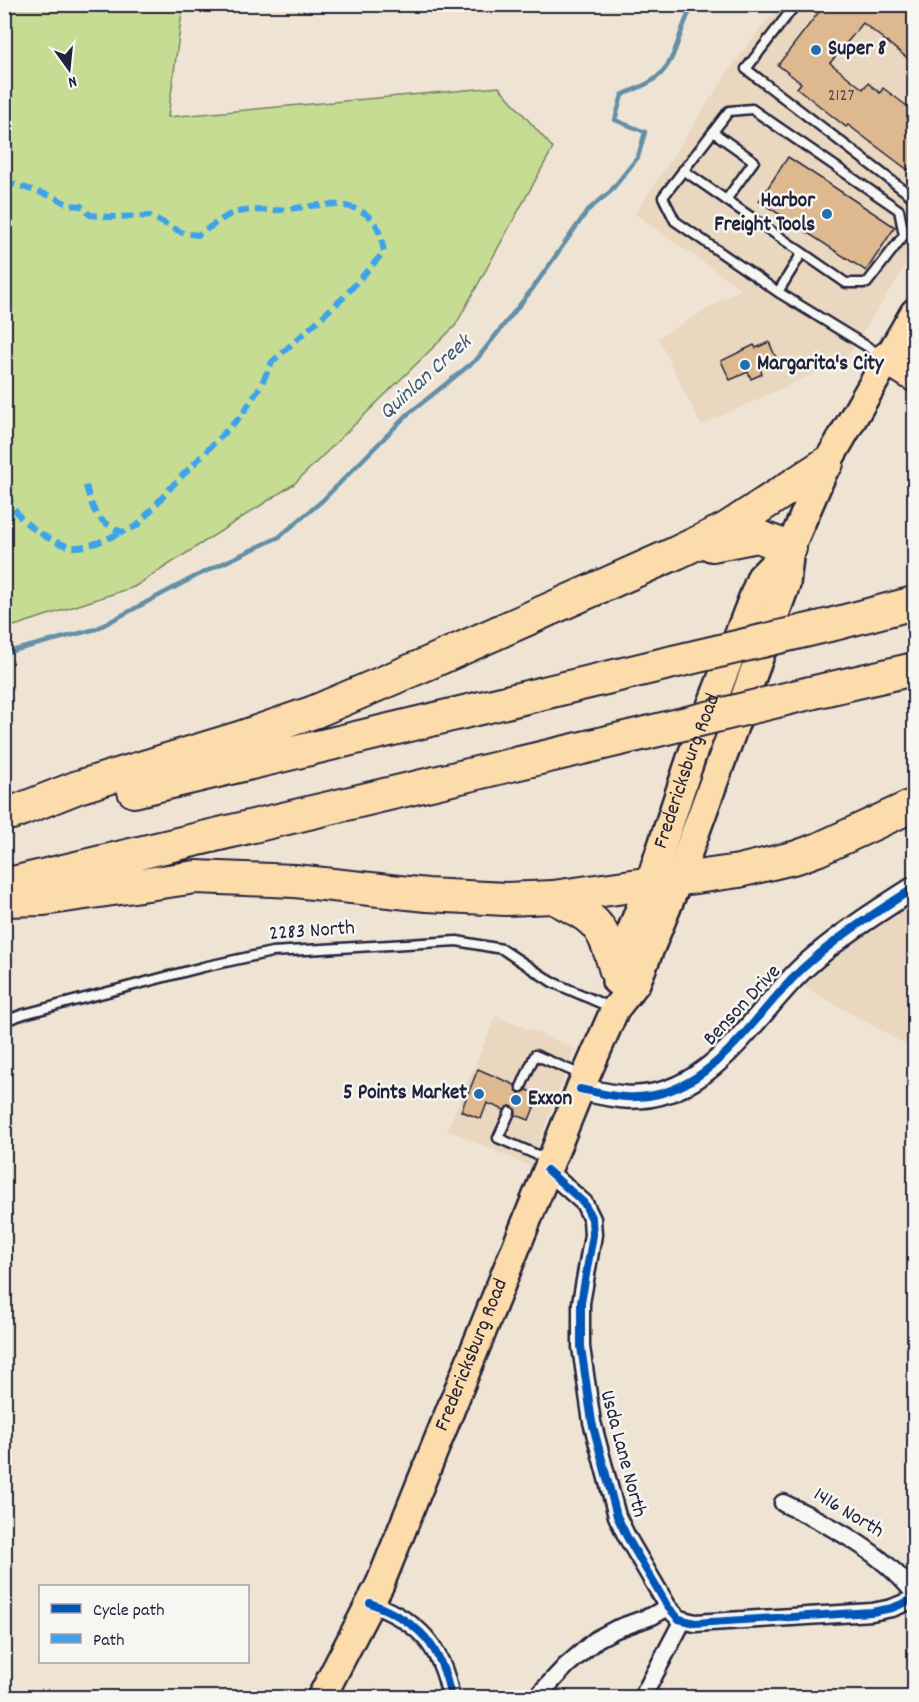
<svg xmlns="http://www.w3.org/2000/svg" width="919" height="1702" font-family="Dekko,sans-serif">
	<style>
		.built { fill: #ead7bf }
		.green { fill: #c5dc92; stroke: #747f66; stroke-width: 1.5 }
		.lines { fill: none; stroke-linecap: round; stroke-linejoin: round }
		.stream { stroke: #638fa7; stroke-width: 4.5 }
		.building { fill: #deb98f; stroke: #22223b; stroke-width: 1.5 }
		.service-casing { stroke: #22223b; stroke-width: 13 }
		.minor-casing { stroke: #22223b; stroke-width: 21 }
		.tertiary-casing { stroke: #22223b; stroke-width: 26 }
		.primary-casing { stroke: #22223b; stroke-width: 32 }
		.motorway-casing { stroke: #22223b; stroke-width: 36 }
		.service { stroke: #f6f6f2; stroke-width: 8 }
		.minor { stroke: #f6f6f2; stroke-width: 16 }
		.tertiary { stroke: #f6f6f2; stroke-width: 21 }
		.primary { stroke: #fddcac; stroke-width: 27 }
		.motorway { stroke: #fddcac; stroke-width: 32 }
		.motorway-bridge-casing { stroke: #22223b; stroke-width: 36; stroke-linecap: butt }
		.motorway-bridge { stroke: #fddcac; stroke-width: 32 }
		.quiet { stroke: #3ea2ec; stroke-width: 6; stroke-dasharray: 12 6; stroke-linecap: butt }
		.cycleway-casing { stroke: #f6f6f2; stroke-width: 11 }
		.cycleway { stroke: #0057b8; stroke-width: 8 }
		.poi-dot { fill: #1f6fb2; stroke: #f6f6f2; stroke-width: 2 }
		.labels { text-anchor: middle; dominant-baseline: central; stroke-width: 5; stroke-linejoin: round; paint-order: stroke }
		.number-label { font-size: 18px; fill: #514850 }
		.poi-label { font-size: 21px; font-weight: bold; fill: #22223b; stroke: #f6f6f2; text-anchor: start }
		.street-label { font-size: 21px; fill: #22223b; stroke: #f6f6f2 }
		.water-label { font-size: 22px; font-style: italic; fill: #425871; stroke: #f6f6f2 }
	</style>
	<rect width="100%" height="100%" fill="#efe4d4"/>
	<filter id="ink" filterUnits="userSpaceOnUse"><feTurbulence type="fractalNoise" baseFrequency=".0167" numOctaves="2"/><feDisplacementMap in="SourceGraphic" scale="12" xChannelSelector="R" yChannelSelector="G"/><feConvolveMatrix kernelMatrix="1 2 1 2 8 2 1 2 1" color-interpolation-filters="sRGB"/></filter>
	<g filter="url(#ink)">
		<path class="built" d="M778,5H914V253L845,360L701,425L658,338L741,289L635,214L729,70Z
			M914,898V1049L800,985L839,948Z
			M496,1016L575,1048L530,1166L447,1130Z"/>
		<path class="green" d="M4,5H183L168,117L499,87L553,148L455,326L294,484L134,587L5,629Z"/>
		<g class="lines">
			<path class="stream" d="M4,653L96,629L196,576L279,537L322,501L407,415L477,359L533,288L588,210L610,192L638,157L645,132L615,120L622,95C632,90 646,86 656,78C679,60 678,27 694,4"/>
		</g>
		<path class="building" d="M825,4H904L915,13V64L863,23L830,63L863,89L868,83L880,93L883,88L915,112V161L908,170L848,125L846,127L797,88L801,83L778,65Z
			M788,157L895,227L866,271L759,201Z
			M769,342L777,360L760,368L762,374L751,379L748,372L730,380L721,361L754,345L756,348Z
			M478,1069L515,1085L516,1090L519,1093L527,1090L539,1095L529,1120L516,1115L515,1109L510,1106L504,1110L487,1103L481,1119L461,1111Z"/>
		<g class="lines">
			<defs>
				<path id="service" d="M796,4L746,69L914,198
					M713,132L754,161L726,200
					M683,170L846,283H867L904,235L899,210L752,109L729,111L663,197L675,221L778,292L881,355
					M778,292L802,253
					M4,1021L24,1014L203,967L272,952L457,941L502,949L552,982L612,1008
					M521,1087L535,1055L582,1075
					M510,1112L498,1138L549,1160"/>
				<path id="minor" d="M547,1170L584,1203L592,1219L593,1235L581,1303V1347L592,1422L617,1516L627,1537L668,1607L679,1619L695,1623L872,1612L892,1608L914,1599
					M783,1503C830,1525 881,1551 914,1593
					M370,1603C419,1622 441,1644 451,1698
					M536,1698L566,1666L597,1639L616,1629L652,1616L668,1607
					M642,1698L683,1620"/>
				<path id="tertiary" d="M580,1089C595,1092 610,1096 625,1097C709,1102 750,1018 803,968C837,937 876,912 914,888"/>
				<g id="primary">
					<path id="s1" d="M616,981V971L650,882L692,755L761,577L790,548"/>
					<path id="s2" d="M321,1698L380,1584L580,1089L615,1009L636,983L678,880L786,584L790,548L827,463L914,313"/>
				</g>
				<path id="motorway" d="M887,358L914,375
					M712,545L757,536L790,548
					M834,624L914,603
					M810,693L914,669
					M134,791L673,662
					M12,813L78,787L239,738L314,712L431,662L676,553L726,529L827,463
					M4,885L646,733
					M553,897C597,920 602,922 616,971
					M4,900L44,899L196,877L295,881L427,895L506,899L553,897L739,871L797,857L819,849L914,805"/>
			</defs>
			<use href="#service" class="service-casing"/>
			<use href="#minor" class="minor-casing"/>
			<use href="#tertiary" class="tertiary-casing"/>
			<use href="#primary" class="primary-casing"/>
			<use href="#motorway" class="motorway-casing"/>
			<use href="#service" class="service"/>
			<use href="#minor" class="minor"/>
			<use href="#tertiary" class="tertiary"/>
			<use href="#primary" class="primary"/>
			<use href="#motorway" class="motorway"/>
			<defs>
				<path id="motorway-bridge" d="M673,662L834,624
					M646,733L810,693"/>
			</defs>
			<use href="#motorway-bridge" class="motorway-bridge-casing"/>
			<use href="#motorway-bridge" class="motorway-bridge"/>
			<path class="quiet" d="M4,181L54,197L69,205L81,206L90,215L110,217L150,216L183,233L198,235C208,229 219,220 229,215C244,208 264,211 280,210C310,207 346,196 371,218C379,225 382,241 384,252L344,297L272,362L260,387L242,415L174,484L137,526L122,532C93,519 94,512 85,483
				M4,494C12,501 14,510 20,517C32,530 60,548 78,547C93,546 109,538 122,532"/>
			<defs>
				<path id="cycleway" d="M580,1089C595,1092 610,1096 625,1097C709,1102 750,1018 803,968C837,937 876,912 914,888
					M547,1170L584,1203L592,1219L593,1235L581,1303V1347L592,1422L617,1516L627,1537L668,1607L679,1619L695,1623L872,1612L892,1608L914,1599
					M370,1603C419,1622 441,1644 451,1698"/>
			</defs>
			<use href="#cycleway" class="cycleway-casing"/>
			<use href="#cycleway" class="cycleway"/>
		</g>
	</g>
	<g class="poi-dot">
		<circle cx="816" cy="50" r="6"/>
		<circle cx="827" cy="214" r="6"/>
		<circle cx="745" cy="365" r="6"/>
		<circle cx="479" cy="1094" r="6"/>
		<circle cx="516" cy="1100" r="6"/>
	</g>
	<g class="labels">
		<g class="number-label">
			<text x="841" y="96">2127</text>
		</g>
		<g class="poi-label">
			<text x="828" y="50">Super 8</text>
			<text x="815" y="202" text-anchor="end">Harbor<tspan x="815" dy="24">Freight Tools</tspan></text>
			<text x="757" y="365">Margarita's City</text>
			<text x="467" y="1094" text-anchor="end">5 Points Market</text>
			<text x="528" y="1100">Exxon</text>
		</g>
		<g class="street-label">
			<text stroke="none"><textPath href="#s1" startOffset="222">Fredericksburg Road</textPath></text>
			<text transform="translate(312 932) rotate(-4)">2283 North</text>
			<text transform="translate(743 1006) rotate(-47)">Benson Drive</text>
			<text stroke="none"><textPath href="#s2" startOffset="375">Fredericksburg Road</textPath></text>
			<text transform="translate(622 1454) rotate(75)">Usda Lane North</text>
			<text transform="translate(848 1514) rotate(31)">1416 North</text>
		</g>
		<g class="water-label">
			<text transform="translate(426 378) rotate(-42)">Quinlan Creek</text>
		</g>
	</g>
	<rect width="919" height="1702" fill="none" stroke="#f6f6f2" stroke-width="24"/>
	<rect x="12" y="12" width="895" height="1678" fill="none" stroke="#22223b" stroke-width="2" filter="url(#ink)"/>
	<rect x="39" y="1585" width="210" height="78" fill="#f6f6f2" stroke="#a1a1a9" stroke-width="1.5"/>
	<rect x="51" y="1604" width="30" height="9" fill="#0057b8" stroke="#a1a1a9" stroke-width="1.5"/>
	<text x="93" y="1615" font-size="18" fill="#22223b">Cycle path</text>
	<rect x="51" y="1634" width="30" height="9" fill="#3ea2ec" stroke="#a1a1a9" stroke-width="1.5"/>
	<text x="93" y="1645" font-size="18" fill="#22223b">Path</text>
	<g transform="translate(69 69) rotate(165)" stroke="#f6f6f2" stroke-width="4.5" paint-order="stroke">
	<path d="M0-4.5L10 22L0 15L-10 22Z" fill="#22223b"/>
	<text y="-9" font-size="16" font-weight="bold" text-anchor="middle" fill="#22223b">N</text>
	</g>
</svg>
